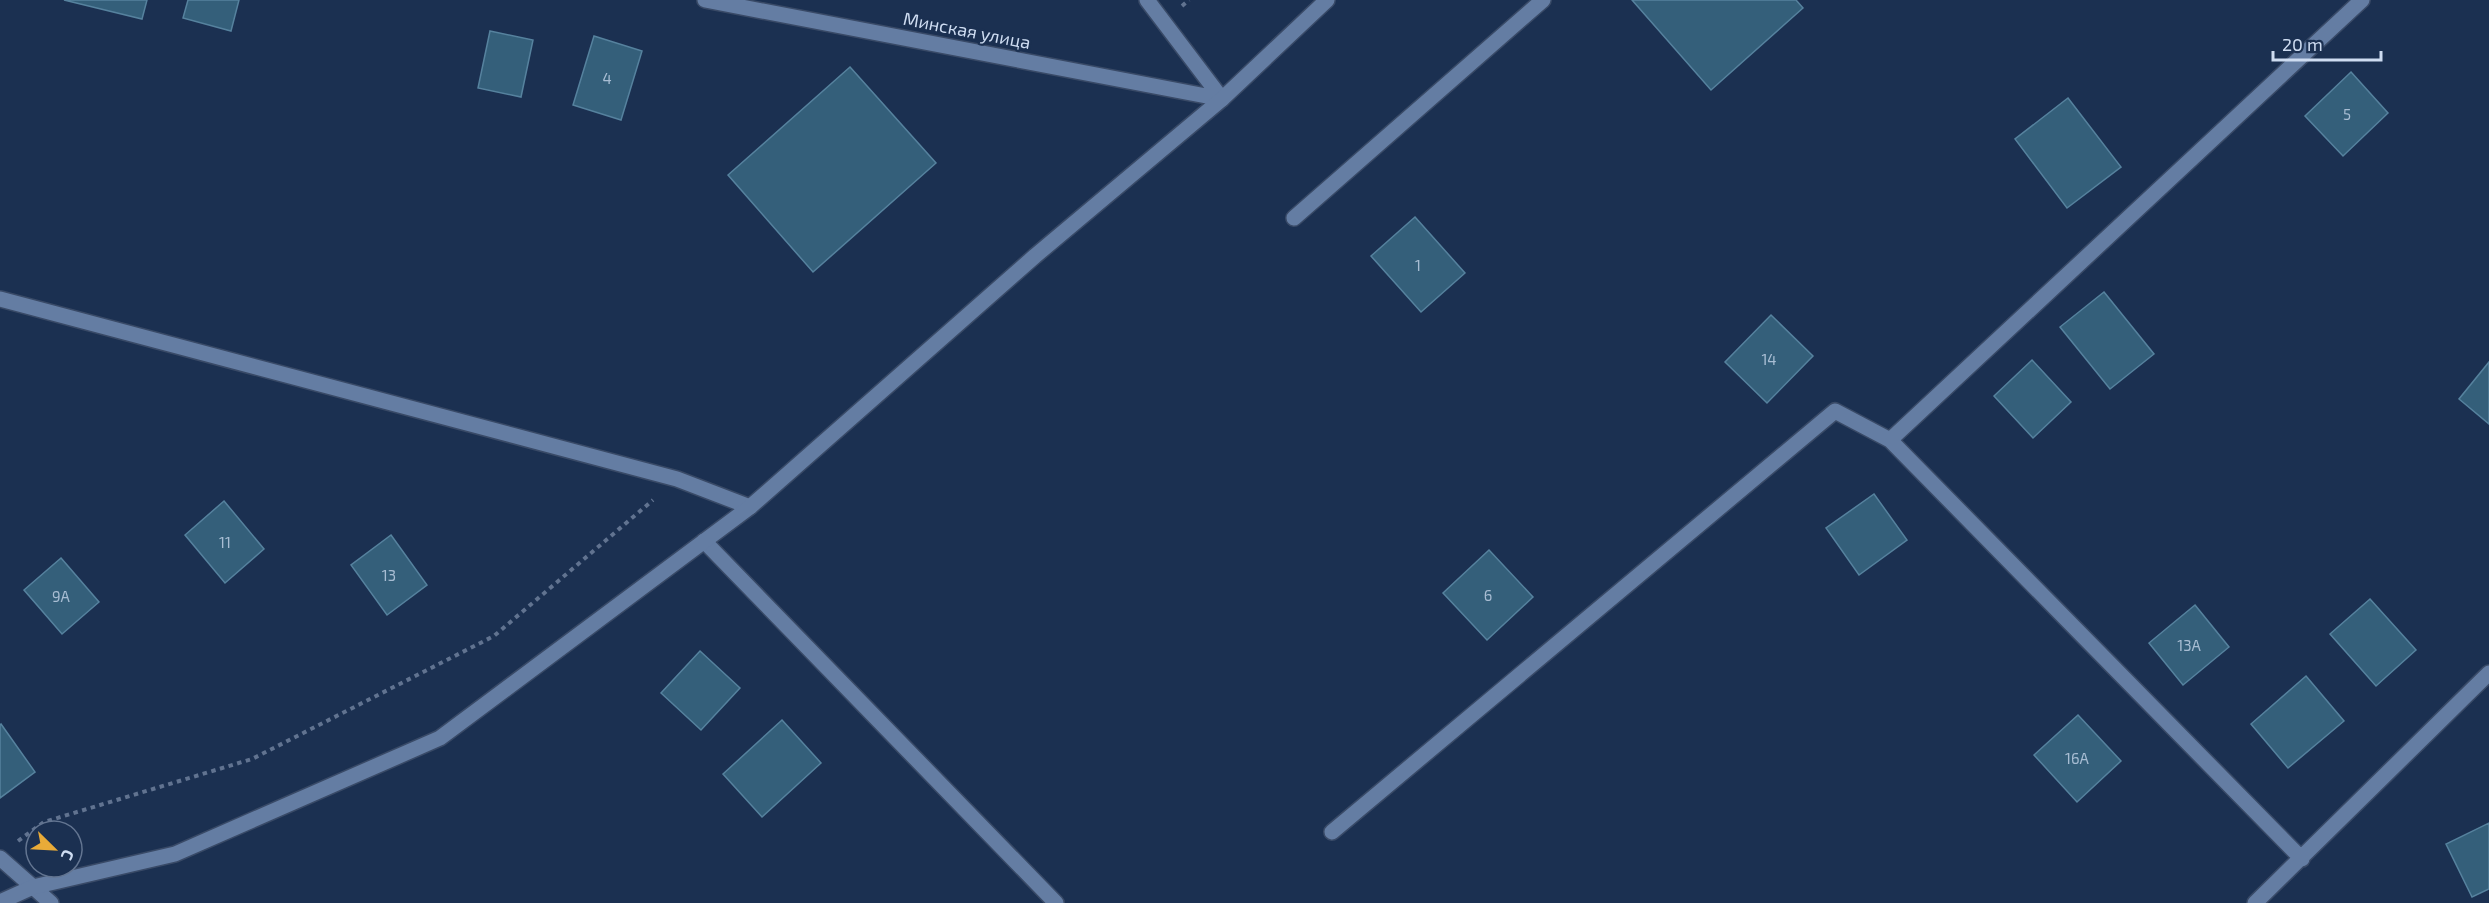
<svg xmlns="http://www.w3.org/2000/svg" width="2489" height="903" font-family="'Exo 2',sans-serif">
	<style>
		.building { fill: #345f7a; stroke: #56829e; stroke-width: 1.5 }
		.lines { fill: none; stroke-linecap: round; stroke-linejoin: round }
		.service-casing { stroke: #394a67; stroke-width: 18 }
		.minor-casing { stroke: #394a67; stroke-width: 18 }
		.secondary-casing { stroke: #394a67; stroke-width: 18 }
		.path { stroke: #617390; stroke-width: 4; stroke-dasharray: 4.5 4.5; stroke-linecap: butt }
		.service { stroke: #647da3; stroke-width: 15 }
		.minor { stroke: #647da3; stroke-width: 15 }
		.secondary { stroke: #647da3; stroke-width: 15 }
		.labels { text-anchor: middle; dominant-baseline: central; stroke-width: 4.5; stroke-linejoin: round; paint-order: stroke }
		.number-label { font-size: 15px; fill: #a8bdd3 }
		.street-label { font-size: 18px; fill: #cedcf1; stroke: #1b3051 }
	</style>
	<rect width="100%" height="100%" fill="#1b3051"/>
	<path class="building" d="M64,0H147L142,19Z
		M188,0H239L231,31L183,18Z
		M1632,0H1796L1803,8L1711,90Z
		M490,31L533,40L521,97L478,88Z
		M594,36L642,51L621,120L573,105Z
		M850,67L936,163L813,272L728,175Z
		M2351,72L2388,113L2343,156L2305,116Z
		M2068,98L2121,167L2067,208L2015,139Z
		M1415,217L1465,273L1421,312L1371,256Z
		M2104,292L2154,354L2110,389L2060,327Z
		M1771,315L1813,356L1767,403L1725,362Z
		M2032,360L2071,402L2033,438L1994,396Z
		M2489,362V424L2459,399Z
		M1874,494L1907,540L1859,575L1826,528Z
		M224,501L264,549L225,583L185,535Z
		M391,535L427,585L387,615L351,565Z
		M1489,550L1533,597L1487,640L1443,593Z
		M61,558L99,602L62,634L24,590Z
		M2370,599L2416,650L2376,686L2330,634Z
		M2195,605L2229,647L2183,685L2149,643Z
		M700,651L740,688L701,730L661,693Z
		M2306,676L2344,721L2288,768L2251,724Z
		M2078,715L2121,761L2077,802L2034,755Z
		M782,720L821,763L762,817L723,774Z
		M1,724L35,772L0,798V725Z
		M2489,823V889L2472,897L2446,844Z"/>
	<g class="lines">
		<defs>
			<path id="service" d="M705,0L1222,99
				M1147,0L1222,99
				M1294,218L1543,0
				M0,299L677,479L750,507
				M704,541L1056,903
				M0,858L33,887"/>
			<path id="minor" d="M1890,440L2302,859
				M1332,832L1835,411L1890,440L2362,0
				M33,887L51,903
				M2255,903L2489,673"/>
			<path id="secondary" d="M0,902L33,887L175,854L440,738L750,507L1035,256L1222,99L1327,0"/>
		</defs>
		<use href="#service" class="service-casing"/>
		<use href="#minor" class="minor-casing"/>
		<use href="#secondary" class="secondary-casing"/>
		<path class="path" d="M1182,6L1189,0
			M18,841L44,822L252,759L494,636L653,500"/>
		<use href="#service" class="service"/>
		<use href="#minor" class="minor"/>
		<use href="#secondary" class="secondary"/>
	</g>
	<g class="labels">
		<g class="number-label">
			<text x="607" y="78">4</text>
			<text x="2347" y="114">5</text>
			<text x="1418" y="265">1</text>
			<text x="1769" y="359">14</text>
			<text x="225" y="542">11</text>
			<text x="389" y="575">13</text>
			<text x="1488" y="595">6</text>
			<text x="61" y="596">9А</text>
			<text x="2189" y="645">13А</text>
			<text x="2077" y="758">16А</text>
		</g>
		<g class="street-label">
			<text transform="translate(967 30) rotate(11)">Минская улица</text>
		</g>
	</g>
	<g transform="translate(54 849) rotate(114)"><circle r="28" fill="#1b3051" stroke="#637591" stroke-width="1.5"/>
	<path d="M0-4.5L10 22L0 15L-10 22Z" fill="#e9ab38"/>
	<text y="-9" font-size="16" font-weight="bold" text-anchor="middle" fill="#cedcf1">С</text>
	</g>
	<path d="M2273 51v9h108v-9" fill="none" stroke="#cedcf1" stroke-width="3"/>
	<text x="2282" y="51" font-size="18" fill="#cedcf1" stroke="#1b3051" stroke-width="4.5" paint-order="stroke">20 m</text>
</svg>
